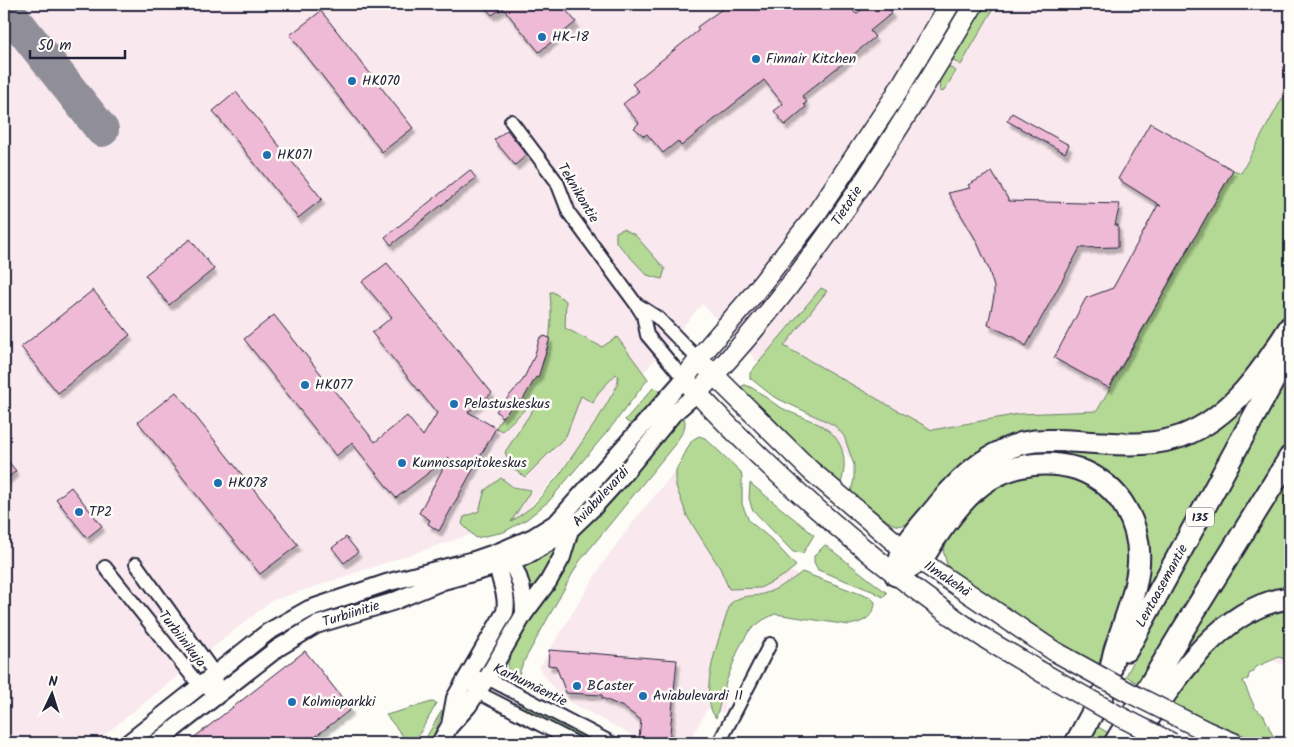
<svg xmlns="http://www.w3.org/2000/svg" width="1294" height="747" font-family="Kalam,sans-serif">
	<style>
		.built { fill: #f9e8ed }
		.green { fill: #b4d995; stroke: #6b7e68 }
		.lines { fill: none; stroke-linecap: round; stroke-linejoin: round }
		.taxiway { stroke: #908f99; stroke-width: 34 }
		.building { fill: #efbad5; stroke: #22223b; filter: url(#shadow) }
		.minor-casing { stroke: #22223b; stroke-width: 16 }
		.tertiary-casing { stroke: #22223b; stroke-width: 20 }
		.secondary-casing { stroke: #22223b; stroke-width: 22 }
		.trunk-casing { stroke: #22223b; stroke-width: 25 }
		.minor { stroke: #fdfcf7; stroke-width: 12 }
		.tertiary { stroke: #fdfcf7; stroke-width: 16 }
		.secondary { stroke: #fdfcf7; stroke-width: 19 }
		.trunk { stroke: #fdfcf7; stroke-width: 21 }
		.secondary-bridge-casing { stroke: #22223b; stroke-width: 22; stroke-linecap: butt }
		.secondary-bridge { stroke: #fdfcf7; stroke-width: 19 }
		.poi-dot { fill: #1f6fb2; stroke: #fdfcf7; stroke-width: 2 }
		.labels { text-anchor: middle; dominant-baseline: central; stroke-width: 5; stroke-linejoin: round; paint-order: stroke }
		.shield { fill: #fdfcf7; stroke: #646373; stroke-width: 1 }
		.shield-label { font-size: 12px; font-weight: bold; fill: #22223b }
		.poi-label { font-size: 14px; fill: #22223b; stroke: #fdfcf7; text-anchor: start }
		.street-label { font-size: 14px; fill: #22223b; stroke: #fdfcf7 }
	</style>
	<defs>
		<filter id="shadow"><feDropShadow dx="3" dy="5.5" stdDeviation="1" flood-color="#0004"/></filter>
	</defs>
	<rect width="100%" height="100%" fill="#fdfcf7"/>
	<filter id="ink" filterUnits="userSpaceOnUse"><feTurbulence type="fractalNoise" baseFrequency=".02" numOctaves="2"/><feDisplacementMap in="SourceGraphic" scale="10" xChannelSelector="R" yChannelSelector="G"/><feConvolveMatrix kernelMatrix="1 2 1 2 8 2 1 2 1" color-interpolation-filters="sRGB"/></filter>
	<g filter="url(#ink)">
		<path class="built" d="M4,4H1290V668L878,487L702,304L520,518L271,601L94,743H4Z
			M691,452L784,569L870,603L760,612L727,665L725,712L707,709L688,743H647L560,697L539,668L603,563L637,517Z
			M500,736L539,738L549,743H496Z"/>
		<path class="green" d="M982,4H996L961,65L950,59Z
			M947,66L956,71L944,91L940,92C938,81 941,75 947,66Z
			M1290,84V318L1216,411L1164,434L971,458L908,523C901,527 896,526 889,522L851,492L854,479V465L844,436L835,426L828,422L774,397L750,378V373L821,288L827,291L784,346L932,430L1019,414L1097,411L1233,170L1241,173Z
			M623,229L635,235L665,269L662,279L647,275L616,242V232Z
			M550,292H553L566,301L565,328L602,347L617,337L648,379L612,426L549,501L527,519L504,532L476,538L462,524L464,517L479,511L485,490L501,478L513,487L531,490L511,522L533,506L560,474L598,419L617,386L618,376L616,374L598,393L593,403L581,396L566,436L525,477L511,467L505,452L534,408L536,399L502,431L496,428C501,419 506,410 513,402C521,392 532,383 538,372C552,348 552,319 550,292Z
			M1290,369V441L1137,683L1126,676L1210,514Z
			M1269,375L1135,615L1143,587L1121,487L1013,462L1006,456L1038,449L1147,452Z
			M744,385C754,386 770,402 780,407C793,415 809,418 822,426C844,439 848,461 841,483L790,439L741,387Z
			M653,388L656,389L662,393L630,424L625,420Z
			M680,417L684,418C688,427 680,436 675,444L579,562L523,663L516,682L508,672V660L558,574L575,534Z
			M699,436L705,438L741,472L742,478V504L749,521L771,539L796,566L785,575L760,588L729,589L720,568L687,516L676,486V470L692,440Z
			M1049,471L1078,477L1100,493L1113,505L1131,542L1129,578L1122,607L1098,665L1031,626L962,580L947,565L943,550L965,511L991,485L1020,473Z
			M1290,477V592L1156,693L1272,506Z
			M750,483L814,535L803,553L793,552L752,509L749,498Z
			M556,545L559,547L532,596L520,565Z
			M825,545L887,593L883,597L872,591L818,570L814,562V556Z
			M802,572L871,598L875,602C875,617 862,623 849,625L775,614L763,620L749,631L739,648L726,682L716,718C696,694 722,631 730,604C743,593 750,598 763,594C776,590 791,581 802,572Z
			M1290,607V689L1285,684V659L1279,657L1256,667L1253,672L1249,674L1248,679L1243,681L1255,708L1264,716L1273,736L1278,738H1290V743H1264L1222,727L1170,702L1200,663L1255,615Z
			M520,700L602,743H587L517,706Z
			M432,702L437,703L414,743H406L407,741L386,715Z
			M442,710L443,711L431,743H423Z
			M1095,725L1110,734L1105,743H1085Z"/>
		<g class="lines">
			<path class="taxiway" d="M4,6L102,130"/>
		</g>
		<path class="building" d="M482,4H561L576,22L539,52L503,8L492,15Z
			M729,4H847L856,14L869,4H885L892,13L870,31L875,37L802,96L807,102L804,104L806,107L785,125L774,111L783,104L764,80L681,146L678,141L663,153L647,134L644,136L634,128L639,123L623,104L639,91L632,84L699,30L697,27Z
			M321,11L413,128L382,152L290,35Z
			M236,92L322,199L298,218L213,111Z
			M1012,113L1069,145L1065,153L1007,121Z
			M1150,123L1233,170L1109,388L1054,358L1086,298L1113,288L1158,205L1161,206L1118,179Z
			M507,130L527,155L515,165L494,140Z
			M470,170L476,178L391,245L385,237Z
			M992,172L1009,201L1120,204L1115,225H1118V247L1080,248L1026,346L1016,338L988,325L994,296V287L988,267L976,240L948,193L970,188L968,185Z
			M190,239L214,269L169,305L145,275Z
			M387,263L492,393L468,412L496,428L439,531L428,524L430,520L419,513L449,457L396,498L352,443L336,456L244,339L274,315L375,442L407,416L423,436L437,413L372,333L392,317L362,282Z
			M93,290L130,335L58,393L21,347Z
			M544,336L550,338L538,378L536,377L522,401L519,400L502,417L496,411L523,380L534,357L540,337H544Z
			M176,392L298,545L260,574L138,422Z
			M4,456L16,471L4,481Z
			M71,487L102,526L87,538L56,499Z
			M346,537L358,552L344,563L332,548Z
			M549,650L677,660L669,743H649L639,738L641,720L623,707L602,698V695L566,693L556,666L548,665Z
			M305,651L351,709L307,743H187Z"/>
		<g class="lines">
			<defs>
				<path id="minor" d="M511,121L557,182L569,213L636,304L643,315L647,335L684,379
					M638,305L658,318L698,359
					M136,564L215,674L217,682
					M105,567L199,685L220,694
					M478,678H487L612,743
					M473,686L477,692L576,743
					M719,743L770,644"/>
				<path id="tertiary" d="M503,554C520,569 524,593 524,614
					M450,725L455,698L505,612C509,590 495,577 499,558
					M128,743L268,632L309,609L386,583L474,560L500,551L533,537L557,522L684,379
					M156,743L278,648L316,625L392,602L443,581L512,562L528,555L570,530
					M440,743L449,727L468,706L487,678L524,614L548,582L562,557L570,530L594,507L623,475L673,414L697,393"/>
				<path id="secondary" d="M950,4L893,99L814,217L752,296L708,347L684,379C765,467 855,547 953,617C981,638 1013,655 1043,673
					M706,367L810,470L903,549L1054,651
					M697,393C807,280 894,139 974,4
					M1208,732L1234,743"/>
				<path id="trunk" d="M896,575C898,567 900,556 904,549C911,535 929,517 939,504C963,474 994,446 1035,441C1057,439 1081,442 1103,443C1130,445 1156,445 1182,436C1232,417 1263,370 1290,327
					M896,575C903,570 912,566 919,561C926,555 931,544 936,537C951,516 968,492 990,479C1016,463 1049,460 1078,469C1099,477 1115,489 1126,509C1153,556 1131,600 1116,647C1112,658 1111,671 1108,684
					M1127,650L1290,350
					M1076,743L1106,688
					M1115,743L1181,633L1290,457
					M1132,743C1169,688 1219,606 1290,598"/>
			</defs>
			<use href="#minor" class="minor-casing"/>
			<use href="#tertiary" class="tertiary-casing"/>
			<use href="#secondary" class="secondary-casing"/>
			<use href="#trunk" class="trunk-casing"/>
			<use href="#minor" class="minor"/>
			<use href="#tertiary" class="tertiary"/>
			<use href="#secondary" class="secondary"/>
			<use href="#trunk" class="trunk"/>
			<defs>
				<path id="secondary-bridge" d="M1054,651L1130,693L1208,732
					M1043,673L1117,715L1172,743"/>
			</defs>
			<use href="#secondary-bridge" class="secondary-bridge-casing"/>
			<use href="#secondary-bridge" class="secondary-bridge"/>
		</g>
	</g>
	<g class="poi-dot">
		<circle cx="542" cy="37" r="5"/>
		<circle cx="756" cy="59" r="5"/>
		<circle cx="352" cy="81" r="5"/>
		<circle cx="267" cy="155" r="5"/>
		<circle cx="305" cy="385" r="5"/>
		<circle cx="454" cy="404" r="5"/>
		<circle cx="402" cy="463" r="5"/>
		<circle cx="218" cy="483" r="5"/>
		<circle cx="79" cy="512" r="5"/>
		<circle cx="577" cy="686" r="5"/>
		<circle cx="643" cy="696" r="5"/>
		<circle cx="292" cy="702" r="5"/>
	</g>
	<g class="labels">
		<rect class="shield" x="1186" y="507.5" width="28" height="19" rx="4"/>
		<g class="shield-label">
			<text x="1200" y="517">135</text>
		</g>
		<g class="poi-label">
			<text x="552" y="37">HK-18</text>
			<text x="766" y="59">Finnair Kitchen</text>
			<text x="362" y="81">HK070</text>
			<text x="277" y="155">HK071</text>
			<text x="315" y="385">HK077</text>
			<text x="464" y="404">Pelastuskeskus</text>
			<text x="412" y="463">Kunnossapitokeskus</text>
			<text x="228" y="483">HK078</text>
			<text x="89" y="512">TP2</text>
			<text x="587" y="686">BCaster</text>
			<text x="653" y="696">Aviabulevardi II</text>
			<text x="302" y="702">Kolmioparkki</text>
		</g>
		<g class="street-label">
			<text transform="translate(578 193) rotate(59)">Teknikontie</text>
			<text transform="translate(847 206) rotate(-57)">Tietotie</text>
			<text transform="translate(601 497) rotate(-47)">Aviabulevardi</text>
			<text transform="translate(947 579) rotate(34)">Ilmakehä</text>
			<text transform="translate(1162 586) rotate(-61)">Lentoasemantie</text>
			<text transform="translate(351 614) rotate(-17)">Turbiinitie</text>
			<text transform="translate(182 639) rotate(52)">Turbiinikuja</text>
			<text transform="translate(530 685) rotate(26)">Karhumäentie</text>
		</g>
	</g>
	<rect width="1294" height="747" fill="none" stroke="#fdfcf7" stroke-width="20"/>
	<rect x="10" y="10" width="1274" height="727" fill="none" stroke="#22223b" stroke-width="2" filter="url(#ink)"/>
	<g transform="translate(52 694) rotate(4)" stroke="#fdfcf7" stroke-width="4" paint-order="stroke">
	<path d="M0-4L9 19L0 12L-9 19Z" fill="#22223b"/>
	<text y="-8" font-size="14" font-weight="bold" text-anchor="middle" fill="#22223b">N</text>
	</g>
	<path d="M30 50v8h95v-8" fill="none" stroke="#22223b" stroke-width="2.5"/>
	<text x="38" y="50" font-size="15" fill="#22223b" stroke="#fdfcf7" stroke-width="4" paint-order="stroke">50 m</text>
</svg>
